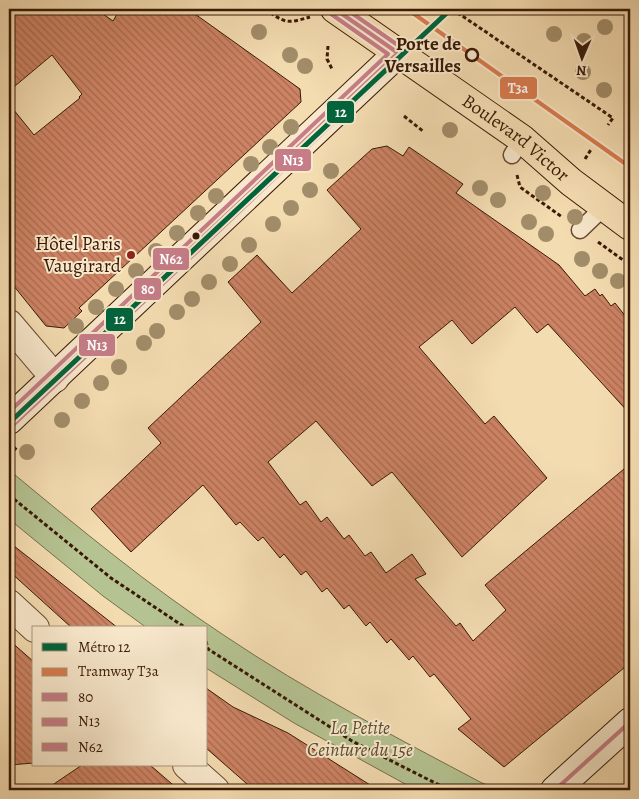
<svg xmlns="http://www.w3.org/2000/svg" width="639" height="799" font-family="Alegreya,serif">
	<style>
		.park { fill: #b5c291; stroke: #776e4c }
		.building { fill: url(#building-back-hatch); stroke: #391906 }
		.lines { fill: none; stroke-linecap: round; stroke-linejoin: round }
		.lane-casing { stroke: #684a31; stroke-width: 19 }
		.street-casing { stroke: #684a31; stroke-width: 30 }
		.secondary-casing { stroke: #391906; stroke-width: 30 }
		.primary-casing { stroke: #391906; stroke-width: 30 }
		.path { stroke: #391906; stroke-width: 3; stroke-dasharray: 4 2.5; stroke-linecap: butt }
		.lane { stroke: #f8e8cc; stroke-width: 16 }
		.street { stroke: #f8e8cc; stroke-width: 28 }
		.secondary { stroke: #f8e8cc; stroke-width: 28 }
		.primary { stroke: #f4dcb1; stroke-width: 28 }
		.bus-1-casing { stroke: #f8e8cc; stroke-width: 8 }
		.bus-2-casing { stroke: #f8e8cc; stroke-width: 8 }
		.bus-3-casing { stroke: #f8e8cc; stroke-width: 8 }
		.bus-1 { stroke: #c67d87; stroke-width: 4 }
		.bus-2 { stroke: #c67d88; stroke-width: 4 }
		.bus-3 { stroke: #c67d88; stroke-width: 4 }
		.tram-1-casing { stroke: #f8e8cc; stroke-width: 8 }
		.tram-1 { stroke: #da7b4d; stroke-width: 4 }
		.metro-1-casing { stroke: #f8e8cc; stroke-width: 9 }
		.metro-1 { stroke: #00643c; stroke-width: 5 }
		.tree { fill: #a28d6a }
		.stop-dot { fill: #f8e8cc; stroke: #391906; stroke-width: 2.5 }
		.bus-dot { fill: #391906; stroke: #f8e8cc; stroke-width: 2 }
		.poi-dot { fill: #8f2418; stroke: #f8e8cc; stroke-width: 2 }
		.labels { text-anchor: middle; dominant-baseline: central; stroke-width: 4; stroke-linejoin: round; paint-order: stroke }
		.stop-label { font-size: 19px; font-weight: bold; fill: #391906; stroke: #f8e8cc; text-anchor: end }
		.street-label { font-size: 19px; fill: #391906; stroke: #f8e8cc }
		.poi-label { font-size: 19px; fill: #391906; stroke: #f8e8cc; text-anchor: end }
		.park-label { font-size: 19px; font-style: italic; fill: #5e4c30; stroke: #f8e8cc }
		.line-badge { stroke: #f8e8cc; stroke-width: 2 }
		.badge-label { font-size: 14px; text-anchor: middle; font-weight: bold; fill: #fff }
	</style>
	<defs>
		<pattern id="building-back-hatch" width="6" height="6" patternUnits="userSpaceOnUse" patternTransform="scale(1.25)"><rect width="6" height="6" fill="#cd8364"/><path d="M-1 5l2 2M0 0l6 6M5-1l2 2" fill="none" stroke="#a76a50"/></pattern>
	</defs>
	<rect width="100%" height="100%" fill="#f4dcb1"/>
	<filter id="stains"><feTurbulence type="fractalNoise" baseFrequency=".004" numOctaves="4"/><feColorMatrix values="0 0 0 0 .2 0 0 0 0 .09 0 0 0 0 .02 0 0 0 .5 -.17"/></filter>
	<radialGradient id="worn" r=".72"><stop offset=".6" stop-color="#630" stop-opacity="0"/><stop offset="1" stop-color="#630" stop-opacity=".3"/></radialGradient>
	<path class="park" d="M9,470C79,528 149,586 225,636C307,691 395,737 482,783L501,790H416L294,723L206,668V628H147L103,596L9,519Z"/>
	<path class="building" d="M9,9H96L113,21L120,9H188L300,89L301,102L79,308L82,311L64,328L46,326L9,280V104L34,135L80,98L79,97L82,94L52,55L9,91Z
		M387,146L403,156L409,147L463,184L456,193L559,265L585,296L595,289L600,296L602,294L611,306L615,303L630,322V414L548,324L537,333L515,307L472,344L452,320L419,347L485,424L494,416L547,478L462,557L392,472L372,486L316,421L268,462L300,505L306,501L321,522L327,517L344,539L349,535L365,556L371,552L386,573L412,554L426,574L415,579L456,626L460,623L473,641L506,610L485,585L630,464V663L504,767L458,729L471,719L434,674L430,677L413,656L409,660L391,639L387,643L370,622L366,626L349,605L344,609L327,588L322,592L306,571L301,575L284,554L280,558L263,537L258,541L240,522L236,525L203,485L131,552L91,509L161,443L148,428L261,322L228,282L257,255L292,293L361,229L327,190L372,149Z
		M9,542L66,587L118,628H72L9,571Z
		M9,640L34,662V763L9,765Z
		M206,688L233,707L288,733L378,790H254L206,748Z
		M82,765H150L179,790H45Z"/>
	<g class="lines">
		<defs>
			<path id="lane" d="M512,155L522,139
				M580,230L604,207"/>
			<path id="street" d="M9,324L55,378
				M9,604L35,628
				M187,765L215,790"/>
			<path id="secondary" d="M9,420L398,53
				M555,790L630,722"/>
			<g id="primary">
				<path id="s1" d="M335,9L522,139L571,182L630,226"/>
			</g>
		</defs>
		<use href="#lane" class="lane-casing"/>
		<use href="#street" class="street-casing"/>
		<use href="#secondary" class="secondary-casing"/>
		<use href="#primary" class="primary-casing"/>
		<path class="path" d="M265,9C285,23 286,24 310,17
			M452,9L613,118L608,125
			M328,46L327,59L332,69
			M404,116L424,132
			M585,159L592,148
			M517,175L520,187L562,217
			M598,242L630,265
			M9,455L17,447
			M9,495L111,578L186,628
			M206,641L208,649L352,741L449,790"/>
		<use href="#lane" class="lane"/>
		<use href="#street" class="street"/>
		<use href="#secondary" class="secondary"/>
		<use href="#primary" class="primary"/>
		<defs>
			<path id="bus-1" d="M9,420L398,53L335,9
				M555,790L630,722"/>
			<path id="bus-2" d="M13,425L403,57L404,53L402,48L346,9"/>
			<path id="bus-3" d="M9,412L388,54L331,14"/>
		</defs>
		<use href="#bus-1" class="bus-1-casing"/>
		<use href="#bus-2" class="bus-2-casing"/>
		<use href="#bus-3" class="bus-3-casing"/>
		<use href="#bus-1" class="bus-1"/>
		<use href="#bus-2" class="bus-2"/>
		<use href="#bus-3" class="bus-3"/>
		<defs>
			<path id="tram-1" d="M407,9L630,167"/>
		</defs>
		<use href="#tram-1" class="tram-1-casing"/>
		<use href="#tram-1" class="tram-1"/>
		<defs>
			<path id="metro-1" d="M9,423L451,9"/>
		</defs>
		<use href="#metro-1" class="metro-1-casing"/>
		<use href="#metro-1" class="metro-1"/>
	</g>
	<g class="tree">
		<circle cx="605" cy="27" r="8"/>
		<circle cx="259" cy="32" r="8"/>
		<circle cx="554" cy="34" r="8"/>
		<circle cx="584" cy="41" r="8"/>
		<circle cx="290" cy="55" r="8"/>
		<circle cx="305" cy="66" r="8"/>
		<circle cx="583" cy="72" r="8"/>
		<circle cx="604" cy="90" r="8"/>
		<circle cx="291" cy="127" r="8"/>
		<circle cx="450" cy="130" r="8"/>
		<circle cx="270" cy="147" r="8"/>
		<circle cx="251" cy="164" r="8"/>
		<circle cx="331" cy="171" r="8"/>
		<circle cx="480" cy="188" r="8"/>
		<circle cx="310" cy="190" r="8"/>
		<circle cx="543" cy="193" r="8"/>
		<circle cx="216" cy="196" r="8"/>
		<circle cx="498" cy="200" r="8"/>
		<circle cx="291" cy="208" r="8"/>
		<circle cx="198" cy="213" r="8"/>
		<circle cx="575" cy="217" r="8"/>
		<circle cx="529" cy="222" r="8"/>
		<circle cx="273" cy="224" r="8"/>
		<circle cx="177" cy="233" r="8"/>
		<circle cx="546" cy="234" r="8"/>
		<circle cx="249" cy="245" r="8"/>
		<circle cx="156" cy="251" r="8"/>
		<circle cx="582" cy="259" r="8"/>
		<circle cx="230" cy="264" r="8"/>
		<circle cx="136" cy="271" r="8"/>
		<circle cx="600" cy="271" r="8"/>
		<circle cx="618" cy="281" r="8"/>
		<circle cx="209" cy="282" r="8"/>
		<circle cx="116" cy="289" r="8"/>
		<circle cx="192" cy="299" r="8"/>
		<circle cx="96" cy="307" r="8"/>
		<circle cx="177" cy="312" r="8"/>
		<circle cx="76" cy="326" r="8"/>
		<circle cx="157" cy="331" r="8"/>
		<circle cx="144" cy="343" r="8"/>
		<circle cx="119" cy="367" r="8"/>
		<circle cx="101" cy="383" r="8"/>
		<circle cx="82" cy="401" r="8"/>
		<circle cx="62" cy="420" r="8"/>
		<circle cx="27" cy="452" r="8"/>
	</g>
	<circle class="stop-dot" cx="472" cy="55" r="6"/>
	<circle class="bus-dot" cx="196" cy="236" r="4.5"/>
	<circle class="poi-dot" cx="131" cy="255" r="5"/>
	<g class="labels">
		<g class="stop-label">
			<text x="461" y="44">Porte de<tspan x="461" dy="22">Versailles</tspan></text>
		</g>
		<g class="street-label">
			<text stroke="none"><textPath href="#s1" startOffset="222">Boulevard Victor</textPath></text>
		</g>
		<g class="poi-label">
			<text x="121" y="244">Hôtel Paris<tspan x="121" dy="22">Vaugirard</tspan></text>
		</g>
		<g class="park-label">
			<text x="360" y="728">La Petite<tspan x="360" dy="22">Ceinture du 15e</tspan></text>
		</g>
	</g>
	<g class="line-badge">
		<rect x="499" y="76" width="39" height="24" rx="5" fill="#da7b4d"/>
		<rect x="326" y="100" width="29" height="24" rx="5" fill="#00643c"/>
		<rect x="274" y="148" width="38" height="24" rx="5" fill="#c67d88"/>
		<rect x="152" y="247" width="38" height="24" rx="5" fill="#c67d88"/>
		<rect x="133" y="277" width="29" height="24" rx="5" fill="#c67d87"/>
		<rect x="105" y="307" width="29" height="25" rx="5" fill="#00643c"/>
		<rect x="78" y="333" width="38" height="24" rx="5" fill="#c67d88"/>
	</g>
	<g class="badge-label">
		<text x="518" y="93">T3a</text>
		<text x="341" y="117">12</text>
		<text x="293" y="165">N13</text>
		<text x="171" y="264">N62</text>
		<text x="148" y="294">80</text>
		<text x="120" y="324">12</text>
		<text x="97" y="350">N13</text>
	</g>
	<rect width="639" height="799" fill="none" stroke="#f4dcb1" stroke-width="30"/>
	<rect x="10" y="10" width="619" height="779" fill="none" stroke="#391906" stroke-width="2.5"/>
	<rect x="15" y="15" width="609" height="769" fill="none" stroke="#391906"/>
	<rect x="32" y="626" width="175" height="140" fill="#f8e8cc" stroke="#ac957d"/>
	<rect x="42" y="643" width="25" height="8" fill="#00643c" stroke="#ac957d"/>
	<text x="78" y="652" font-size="15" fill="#391906">Métro 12</text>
	<rect x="42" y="668" width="25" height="8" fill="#da7b4d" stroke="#ac957d"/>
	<text x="78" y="676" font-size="15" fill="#391906">Tramway T3a</text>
	<rect x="42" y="693" width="25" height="8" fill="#c67d87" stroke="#ac957d"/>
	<text x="78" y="702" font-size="15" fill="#391906">80</text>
	<rect x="42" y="718" width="25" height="8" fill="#c67d88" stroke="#ac957d"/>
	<text x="78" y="726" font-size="15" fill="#391906">N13</text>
	<rect x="42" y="743" width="25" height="8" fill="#c67d88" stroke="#ac957d"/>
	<text x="78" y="752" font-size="15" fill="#391906">N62</text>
	<g transform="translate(582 58) rotate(182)" stroke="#f8e8cc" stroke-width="4" paint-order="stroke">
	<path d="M0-4L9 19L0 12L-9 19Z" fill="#391906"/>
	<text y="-8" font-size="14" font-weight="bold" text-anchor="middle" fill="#391906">N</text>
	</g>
	<rect width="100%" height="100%" filter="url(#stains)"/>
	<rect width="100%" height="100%" fill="url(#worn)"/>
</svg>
